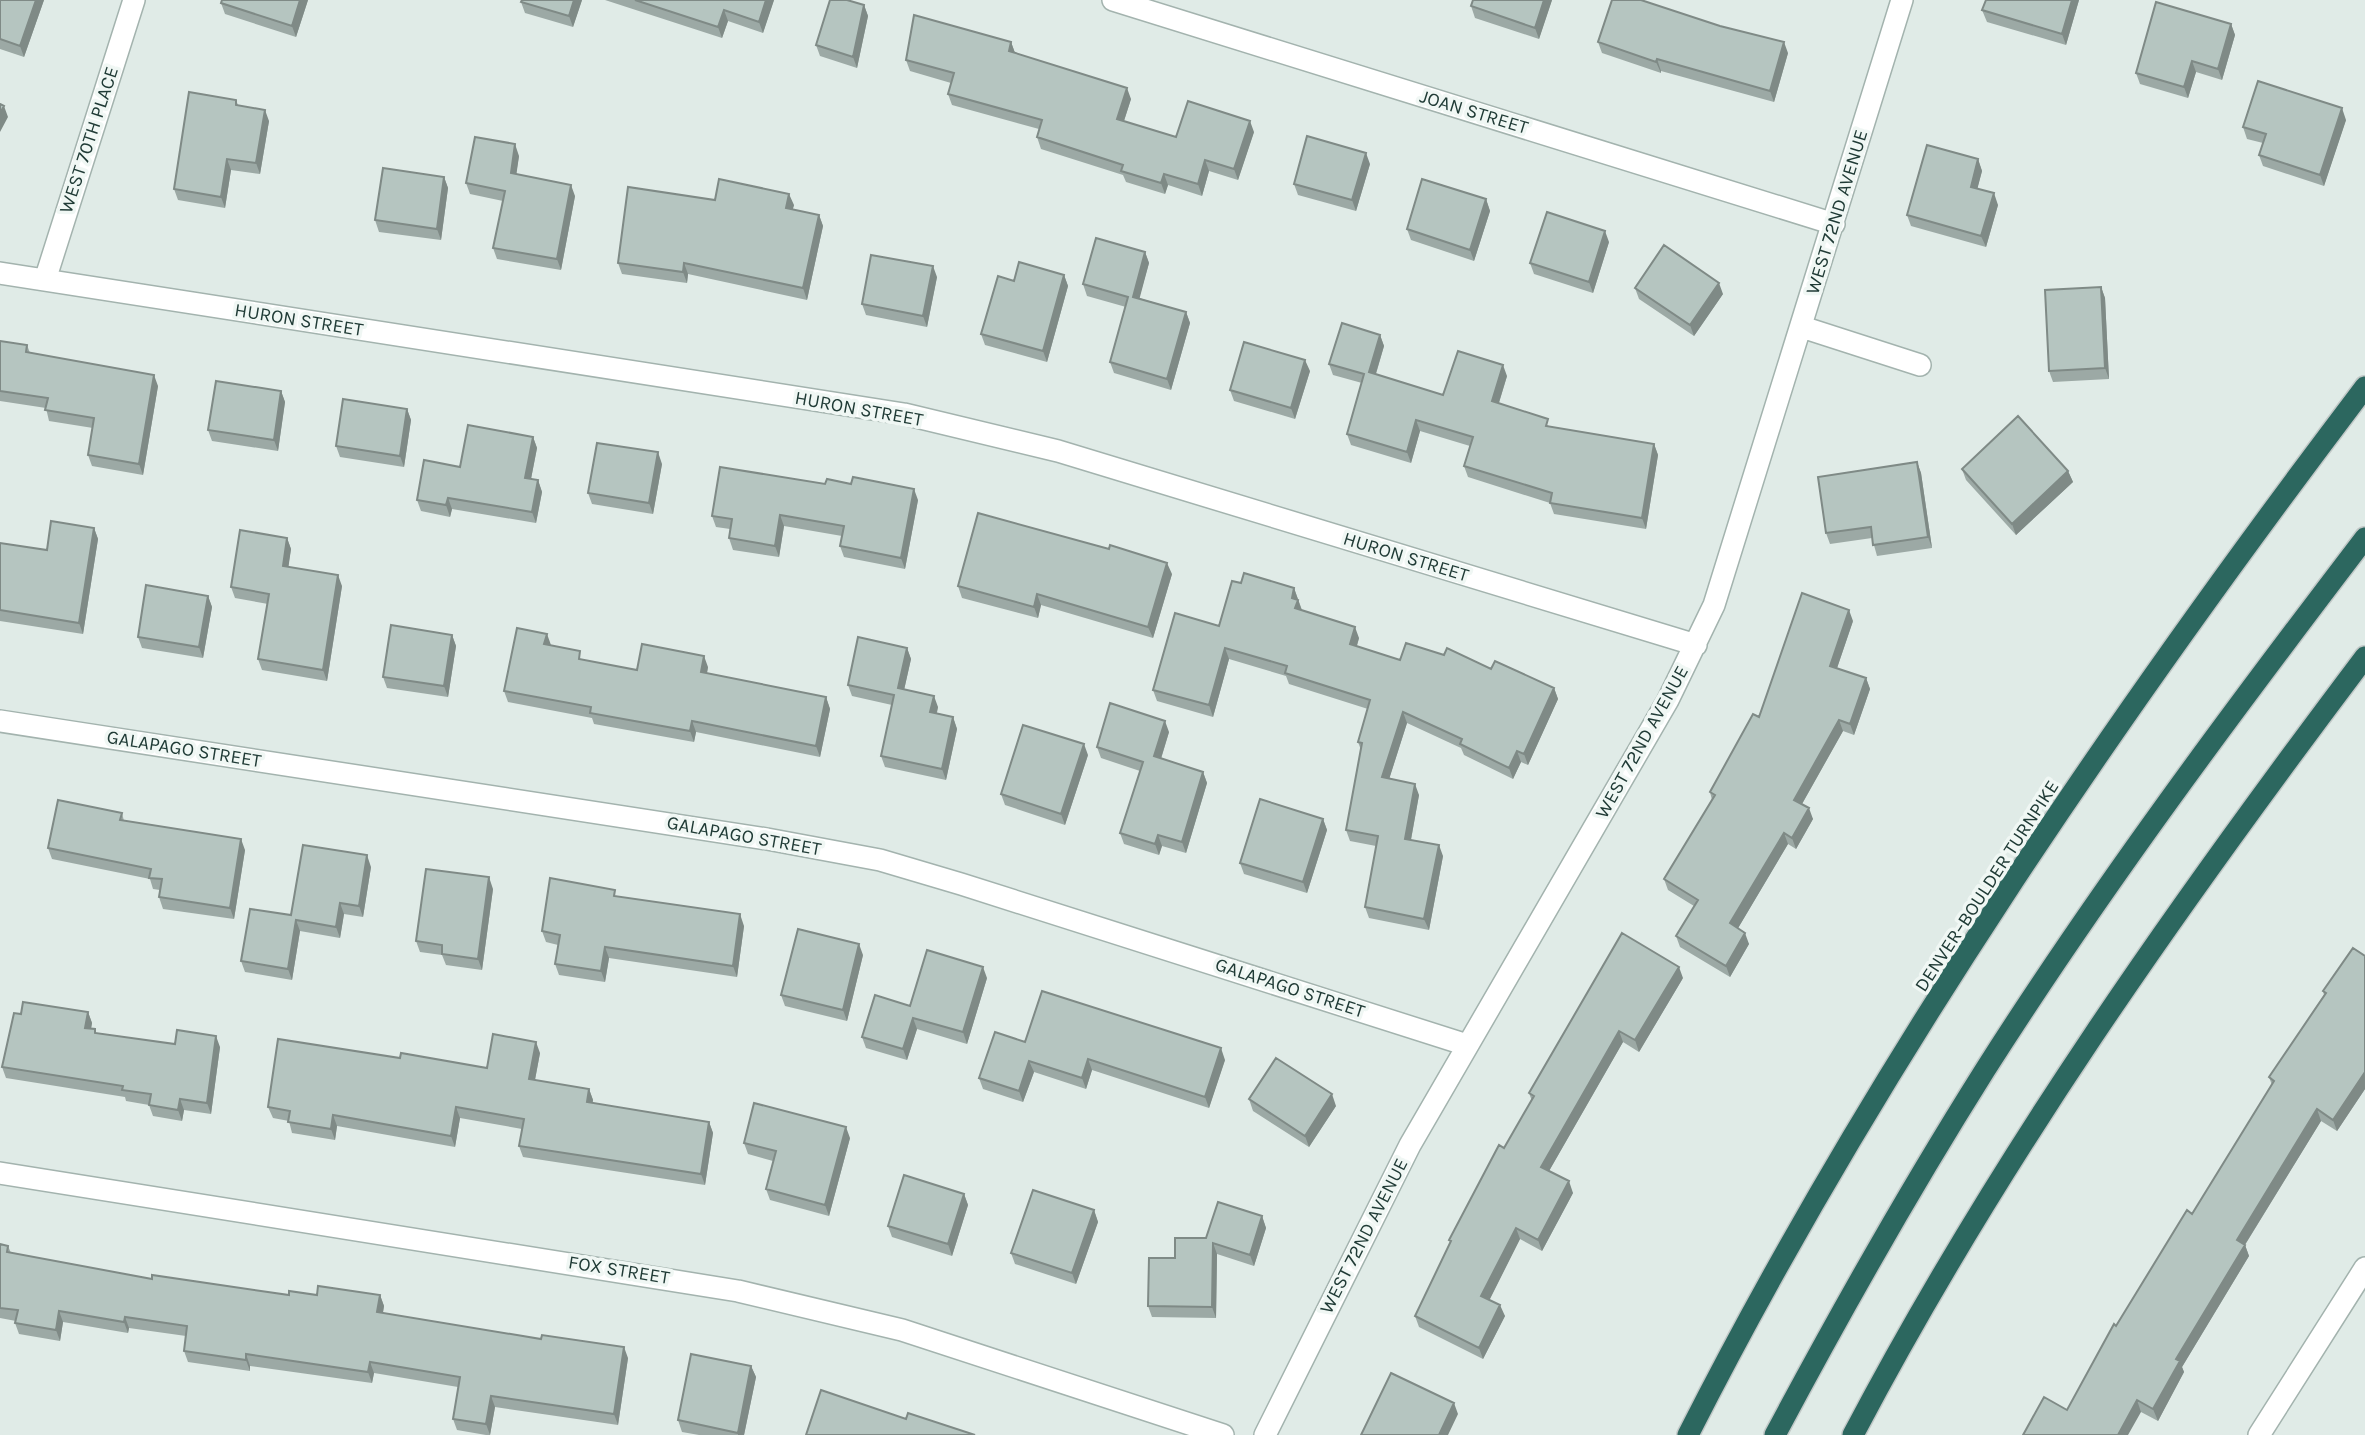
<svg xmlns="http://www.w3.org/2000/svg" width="2365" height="1435" font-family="Karla,sans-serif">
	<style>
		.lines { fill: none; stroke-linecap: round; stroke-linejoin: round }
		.street-casing { stroke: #a3b3ae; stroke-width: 24 }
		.highway-casing { stroke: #c1c8c7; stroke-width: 24 }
		.street { stroke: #fff; stroke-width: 21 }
		.highway { stroke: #2c675f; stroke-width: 21 }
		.wall { fill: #9ca9a5 }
		.shaded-wall { fill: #7f8a86 }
		.building { fill: #b5c5c0; stroke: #7f8a86; stroke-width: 2 }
		.labels { text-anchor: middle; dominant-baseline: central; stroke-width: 7; stroke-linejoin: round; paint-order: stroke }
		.street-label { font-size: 19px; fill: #203b36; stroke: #f0f7f4 }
	</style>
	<rect width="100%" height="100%" fill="#e0ebe7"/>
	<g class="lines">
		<defs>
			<path id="street" d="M1113,0L1834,224
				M0,273L904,414L1058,451L1696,645
				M45,280L134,0
				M1802,327L1920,365
				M0,721L767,839L880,860L961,884L1467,1045
				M0,1173L738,1291L902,1330L1223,1435
				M1265,1435L1410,1145L1668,700L1714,605L1902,0
				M2259,1435L2365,1268"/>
			<path id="highway" d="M1688,1435C1873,1070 2118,713 2365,387
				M1775,1435C1841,1311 1910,1189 1985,1070C2102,886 2233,711 2365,538
				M1853,1435C1998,1159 2178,905 2365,657"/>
		</defs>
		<use href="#street" class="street-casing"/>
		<use href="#highway" class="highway-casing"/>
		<use href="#street" class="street"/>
		<use href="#highway" class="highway"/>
	</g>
	<path class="wall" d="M0,0H44L24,57L0,49Z
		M308,0L296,37L225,14L221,3Z
		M522,0H582L573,27L525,13L521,2Z
		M605,0H774L763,33L728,21L722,38Z
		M1473,0H1552L1539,39L1475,18L1471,6Z
		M2079,0L2066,45L1987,22L1982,10Z
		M864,5L868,16L857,68L820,56L816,45Z
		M2231,24L2235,35L2222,80L2196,72L2188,98L2140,84L2136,73Z
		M1011,42L1015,53L1131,99L1124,121L1176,137L1254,132L1238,180L1209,171L1202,196L1168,185L1165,194L1126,182L1123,175L1041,149L1037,137L1039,129L952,105L948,94L951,83L910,71L906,60Z
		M1598,42L1788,53L1774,102L1661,71V73L1602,53Z
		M236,100L238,105L269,121L260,174L231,170L225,208L178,200L174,189Z
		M2346,120L2324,186L2263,166L2259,155L2263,143L2247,139L2243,127Z
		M519,156L516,174L575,196L561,270L497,259L493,248L503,201L470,194L466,183Z
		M1978,159L1982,171L1977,189L1998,205L1986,247L1911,226L1907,215Z
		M1370,164L1356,211L1298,195L1294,184Z
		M444,177L448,188L441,240L379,232L375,220Z
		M1486,199L1490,211L1474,261L1411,240L1407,229Z
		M715,200L794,205L792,210L819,215L823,226L807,300L688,274L687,283L622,274L618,263Z
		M1609,242L1593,293L1534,274L1530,263Z
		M1145,252L1149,263L1139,298L1186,312L1190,323L1171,390L1114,373L1110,362L1126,307L1087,296L1083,284Z
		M1064,275L1068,286L1047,362L985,345L981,334L1014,281Z
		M937,277L927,327L866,315L862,304Z
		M2101,287L2105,298L2109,379L2053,382L2049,371Z
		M1635,288L1723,294L1694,336L1639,299Z
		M1380,335L1384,346L1376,374L1443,395L1507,376L1499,403L1551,427L1654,444L1658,455L1646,529L1554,514L1550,503L1468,477L1464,466L1470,446L1420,431L1411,463L1351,445L1347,434L1362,383L1333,375L1329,364Z
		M0,341L27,345L30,353L158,386L143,475L92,466L88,455L93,428L49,421L46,408L0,401Z
		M1310,371L1295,419L1234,401L1230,390Z
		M281,391L285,402L278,451L212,441L208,430Z
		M407,409L411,420L404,467L340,457L336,446Z
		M533,437L537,448L531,479L538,480L542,492L536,523L452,509L450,517L421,511L417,500L460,467Z
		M1917,462L1921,473L1932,548L1877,556L1872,538L1830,544L1826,533Z
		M662,464L653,514L592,504L588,493Z
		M1962,469L2068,471L2073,482L2016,535L1966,480Z
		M918,500L905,569L844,557L840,546L842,536L784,526L779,557L733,550L729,538L730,529L716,527L712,516Z
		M94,528L98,539L83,634L0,621V543L47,550Z
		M287,538L291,549L288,567L342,586L327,681L262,670L258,659L268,604L235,598L231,587Z
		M1172,574L1153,638L1041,605L1038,618L962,598L958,586Z
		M1241,583L1294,588L1302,610L1359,638L1357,646L1400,660L1491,669L1554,688L1558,699L1528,765L1521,762L1513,779L1464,755L1461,748L1407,723L1389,779L1419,795L1411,840L1443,856L1429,930L1369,918L1365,907L1376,846L1350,841L1346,830L1361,750L1358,742L1368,709L1289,684L1286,676L1229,659L1213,717L1157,701L1153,690L1219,626Z
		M208,596L212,607L203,658L142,648L138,637Z
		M1853,621L1837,668L1866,678L1870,689L1854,735L1843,731L1802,804L1813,819L1796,849L1788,844L1738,928L1749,944L1730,977L1680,947L1676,936L1694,906L1668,890L1664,879L1712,800L1710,792L1759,717Z
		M452,635L456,646L448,697L387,688L383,677Z
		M551,645L583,660L637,670L708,667L707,673L826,697L830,709L820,757L696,732L694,742L594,724L592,718L508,702L504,691Z
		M907,648L911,659L904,690L938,707L937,713L953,717L957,729L946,780L885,767L881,756L892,705L852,696L848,685Z
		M1169,732L1161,759L1203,772L1207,783L1186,853L1162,846L1159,855L1124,844L1120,833L1140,771L1101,758L1097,747Z
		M1088,755L1065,825L1005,805L1001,794Z
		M122,813L124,821L245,850L234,919L163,909L159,897L160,890L153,889L150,879L52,859L48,848Z
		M1323,819L1327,830L1307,893L1244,874L1240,863Z
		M371,867L363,917L344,914L340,938L300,931L292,980L245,972L241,961L291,915Z
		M493,889L482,970L446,965L442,955L420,952L416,941Z
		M617,896L744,926L737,977L609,958L605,982L559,975L555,964L558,945L546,942L542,931Z
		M863,955L847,1021L785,1006L781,995Z
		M2365,956V1089L2337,1131L2321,1121L2245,1245L2249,1256L2182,1367L2184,1372L2158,1421L2141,1412L2067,1410L2116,1326L2192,1214L2272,1085L2269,1077L2324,995L2323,991Z
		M987,978L967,1044L917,1029L907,1060L866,1048L862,1037L910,1006Z
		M1683,978L1639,1052L1623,1042L1549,1171L1573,1193L1542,1251L1520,1239L1489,1300L1505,1316L1483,1359L1419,1327L1415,1316L1450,1243L1449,1240L1532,1101L1529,1093Z
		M88,1012L92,1023L91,1029L97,1033L175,1044L220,1047L211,1114L184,1110L182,1121L153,1116L149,1105L126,1101L125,1097L6,1078L2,1067L21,1014Z
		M1025,1042L1225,1060L1209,1108L1092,1070L1086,1089L1034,1072L1023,1102L983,1089L979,1078Z
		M540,1053L535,1080L589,1089L593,1100L592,1103L709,1122L713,1133L705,1185L523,1157L519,1146L522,1129L460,1118L455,1147L337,1126L335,1140L292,1133L289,1121L273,1118L268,1107L400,1058L487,1068Z
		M1249,1099L1336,1106L1309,1147L1253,1111Z
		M850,1138L829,1216L770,1200L766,1189L773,1161L748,1154L744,1143Z
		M964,1194L968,1205L952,1256L892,1237L888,1226Z
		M1094,1210L1098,1222L1076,1284L1015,1264L1011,1253Z
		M1262,1216L1266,1228L1254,1266L1217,1254L1216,1318L1152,1317L1148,1306L1175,1258L1206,1238Z
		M0,1244L8,1246L11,1253L152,1279L289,1295H380L384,1306L383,1313L628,1358L618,1425L495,1407L490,1435H486L457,1430L453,1419L458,1387L374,1373L372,1383L250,1366V1371L188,1362L184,1351L186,1336L129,1328L128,1333L63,1322L60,1341L19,1334L15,1323L16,1321L0,1318Z
		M751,1366L756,1377L744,1435H699L682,1432L678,1420Z"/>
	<path class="shaded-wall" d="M36,0H44L24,57L20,46Z
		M300,0H308L296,37L292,26Z
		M574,0H582L573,27L569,16Z
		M766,0H774L763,33L759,22Z
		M1544,0H1552L1539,39L1535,28Z
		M2072,0H2079L2066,45L2062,34Z
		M864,5L868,16L857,68L853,57Z
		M724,10L728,21L722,38L718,27Z
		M2231,24L2235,35L2222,80L2218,69Z
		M1011,42L1015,53L1009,51Z
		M1784,42L1788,53L1774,102L1770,91Z
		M1657,59L1661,71V73L1656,62Z
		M2192,61L2196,72L2188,98L2184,87Z
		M1127,88L1131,99L1121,130L1117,119Z
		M4,106L8,117L0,132V113Z
		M2342,108L2346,120L2324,186L2320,175Z
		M265,110L269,121L260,174L256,163Z
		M1250,121L1254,132L1238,180L1234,169Z
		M515,144L519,156L515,184L511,173Z
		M1366,153L1370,164L1356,211L1352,200Z
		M227,159L231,170L225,208L221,197Z
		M1978,159L1982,171L1975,198L1971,187Z
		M1205,160L1209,171L1202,196L1198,184Z
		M1164,174L1168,185L1165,194L1161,183Z
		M444,177L448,188L441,240L437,229Z
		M571,185L575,196L561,270L557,259Z
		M1994,193L1998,205L1986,247L1981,236Z
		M789,194L794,205L790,220L786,208Z
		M1486,199L1490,211L1474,261L1470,250Z
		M819,215L823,226L807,300L803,288Z
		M1605,231L1609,242L1593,293L1589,282Z
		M1145,252L1149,263L1137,308L1133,297Z
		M684,263L688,274L687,283L683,272Z
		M933,266L937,277L927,327L923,316Z
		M1064,275L1068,286L1047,362L1043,351Z
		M1719,283L1723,294L1694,336L1690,325Z
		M2101,287L2105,298L2109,379L2105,368Z
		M1186,312L1190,323L1171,390L1167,379Z
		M1380,335L1384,346L1373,383L1369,372Z
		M1305,360L1310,371L1295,419L1291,408Z
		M1503,365L1507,376L1496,412L1492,401Z
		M154,375L158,386L143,475L139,464Z
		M281,391L285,402L278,451L274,440Z
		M407,409L411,420L404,467L400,456Z
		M1416,420L1420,431L1411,463L1407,452Z
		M533,437L537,448L529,489L525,478Z
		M1654,444L1658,455L1646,529L1642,518Z
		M658,452L662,464L653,514L649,503Z
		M1917,462L1921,473L1932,548L1928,537Z
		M2068,471L2073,482L2016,535L2012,524Z
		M538,480L542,492L536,523L532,512Z
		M914,489L918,500L905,569L901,558Z
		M448,498L452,509L450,517L446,505Z
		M780,515L784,526L779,557L775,546Z
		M94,528L98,539L83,634L79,623Z
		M287,538L291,549L287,577L283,566Z
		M1167,563L1172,574L1153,638L1148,627Z
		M338,575L342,586L327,681L323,670Z
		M1294,588L1302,611L1299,620L1292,598Z
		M1037,594L1041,605L1038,618L1034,607Z
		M208,596L212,607L203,658L199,647Z
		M1849,610L1853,621L1834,677L1830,666Z
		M1355,627L1359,638L1354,655L1350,644Z
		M547,634L551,645L544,644Z
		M452,635L456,646L448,697L444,686Z
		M907,648L911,659L902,699L898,688Z
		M1225,648L1229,659L1213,717L1209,705Z
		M704,656L708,667L705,683L701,672Z
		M1866,678L1870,689L1854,735L1850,724Z
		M1554,688L1558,699L1528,765L1524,754Z
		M934,696L938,707L934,723L930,712Z
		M826,697L830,709L820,757L816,746Z
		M1403,712L1407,723L1386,789L1382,777Z
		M953,717L957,729L946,780L942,769Z
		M1839,720L1843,731L1798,811L1794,800Z
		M692,721L696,732L694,742L690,731Z
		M1165,721L1169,732L1158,768L1154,756Z
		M1084,744L1088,755L1065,825L1061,814Z
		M1517,751L1521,762L1513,779L1509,768Z
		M1203,772L1207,783L1186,853L1182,842Z
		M1415,784L1419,795L1409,850L1405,839Z
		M1809,808L1813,819L1796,849L1792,838Z
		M1323,819L1327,830L1307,893L1303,882Z
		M1784,833L1788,844L1734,935L1730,923Z
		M1158,835L1162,846L1159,855L1155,844Z
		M241,839L245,850L234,919L230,908Z
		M1439,845L1443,856L1429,930L1424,919Z
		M367,855L371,867L363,917L359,906Z
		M489,877L493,889L482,970L478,959Z
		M340,903L344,914L340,938L336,927Z
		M740,914L744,926L737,977L733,966Z
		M296,920L300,931L292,980L288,969Z
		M1745,933L1749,944L1730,977L1726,966Z
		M859,944L863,955L847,1021L843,1010Z
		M605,947L609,958L605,982L601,971Z
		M983,967L987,978L967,1044L963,1032Z
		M1679,967L1683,978L1639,1052L1635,1040Z
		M88,1012L92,1023L89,1039L85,1028Z
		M913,1018L917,1029L907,1060L903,1049Z
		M1619,1031L1623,1042L1545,1178L1541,1167Z
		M216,1036L220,1047L211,1114L207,1103Z
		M536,1042L540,1053L533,1090L529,1079Z
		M1221,1048L1225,1060L1209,1108L1205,1097Z
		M1088,1059L1092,1070L1086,1089L1082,1078Z
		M1029,1061L1034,1072L1023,1102L1019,1091Z
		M2365,1072V1089L2337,1131L2333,1120Z
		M589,1089L593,1100L591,1113L587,1102Z
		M1332,1094L1336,1106L1309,1147L1305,1136Z
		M180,1099L184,1110L182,1121L178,1110Z
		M456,1107L460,1118L455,1147L451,1136Z
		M2317,1109L2321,1121L2241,1251L2237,1240Z
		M333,1115L337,1126L335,1140L331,1129Z
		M709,1122L713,1133L705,1185L701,1174Z
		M846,1127L850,1138L829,1216L825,1205Z
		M1569,1181L1573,1193L1542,1251L1538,1240Z
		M964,1194L968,1205L952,1256L948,1244Z
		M1094,1210L1098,1222L1076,1284L1072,1273Z
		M1262,1216L1266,1228L1254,1266L1250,1255Z
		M1516,1228L1520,1239L1486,1307L1481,1296Z
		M1213,1243L1217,1254L1216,1318L1212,1307Z
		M2245,1245L2249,1256L2182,1367L2184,1372L2158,1421L2153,1409L2176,1359Z
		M380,1295L384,1306L381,1323L377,1312Z
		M1500,1305L1505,1316L1483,1359L1479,1348Z
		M59,1311L63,1322L60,1341L56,1330Z
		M125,1317L129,1328L128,1333L124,1322Z
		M624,1347L628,1358L618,1425L614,1414Z
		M246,1354L250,1366V1371L246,1360Z
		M370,1362L374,1373L372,1383L368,1372Z
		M751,1366L756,1377L744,1435H738V1433Z
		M491,1396L495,1407L490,1435L486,1424Z
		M2137,1400L2141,1412L2128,1435H2118Z
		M1454,1403L1458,1414L1448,1435H1439Z"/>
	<path class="building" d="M0,0H36L20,46L0,39Z
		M222,0H300L292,26L221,3Z
		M522,0H574L569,16L521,2Z
		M635,0H766L759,22L724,10L718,27Z
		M830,0H847L864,5L853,57L816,45Z
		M1473,0H1544L1535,28L1471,6Z
		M1612,0H1641L1720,26L1784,42L1770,91L1657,59L1656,62L1598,42Z
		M1986,0H2072L2062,34L1982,10Z
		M2156,2L2231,24L2218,69L2192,61L2184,87L2136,73Z
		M914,15L1011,42L1009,51L1127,88L1117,119L1176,137L1188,101L1250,121L1234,169L1205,160L1198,184L1164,174L1161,183L1121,171L1123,165L1037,137L1042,120L948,94L954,73L906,60Z
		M2258,81L2342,108L2320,175L2259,155L2266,134L2243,127Z
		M189,92L236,100V105L265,110L256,163L227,159L221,197L174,189Z
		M0,104L4,106L0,113Z
		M1307,136L1366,153L1352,200L1294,184Z
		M475,137L515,144L511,173L571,185L557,259L493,248L505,191L466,183Z
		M1927,145L1978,159L1971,187L1994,193L1981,236L1907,215Z
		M383,168L444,177L437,229L375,220Z
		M719,179L789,194L786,208L819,215L803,288L684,263L683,272L618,263L628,187L715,200Z
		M1422,179L1486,199L1470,250L1407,229Z
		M1547,212L1605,231L1589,282L1530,263Z
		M1096,238L1145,252L1133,297L1186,312L1167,379L1110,362L1128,297L1083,284Z
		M1664,245L1719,283L1690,325L1635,288Z
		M871,255L933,266L923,316L862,304Z
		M1019,262L1064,275L1043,351L981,334L998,276L1014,281Z
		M2101,287L2105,368L2049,371L2045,290Z
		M1342,323L1380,335L1369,372L1443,395L1458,351L1503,365L1492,401L1548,419L1546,426L1654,444L1642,518L1550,503L1552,493L1464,466L1473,437L1416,420L1407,452L1347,434L1364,374L1329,364Z
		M0,341L27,345L26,352L154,375L139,464L88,455L94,418L45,410L48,398L0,391Z
		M1244,342L1305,360L1291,408L1230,390Z
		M216,381L281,391L274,440L208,430Z
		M343,399L407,409L400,456L336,446Z
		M2018,416L2068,471L2012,524L1962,469Z
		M468,425L533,437L525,478L538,480L532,512L448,498L446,505L417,500L424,460L460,467Z
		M597,443L658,452L649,503L588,493Z
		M1917,462L1928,537L1873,545L1871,527L1826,533L1818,477Z
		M720,467L825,484L827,479L851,484L853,477L914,489L901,558L840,546L844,526L780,515L775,546L729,538L732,519L712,516Z
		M978,513L1109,549L1110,545L1167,563L1148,627L1037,594L1034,607L958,586Z
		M51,521L94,528L79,623L0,610V543L47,550Z
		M240,530L287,538L283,566L338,575L323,670L258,659L269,594L231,587Z
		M1244,573L1294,588L1292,598L1298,600L1295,608L1355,627L1350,644L1400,660L1406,643L1444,655L1447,648L1491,669L1495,661L1554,688L1524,754L1517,751L1509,768L1460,744L1462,739L1403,712L1382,777L1415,784L1405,839L1439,845L1424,919L1365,907L1378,836L1346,830L1362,743L1358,742L1370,700L1285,673L1287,666L1225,648L1209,705L1153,690L1175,613L1219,626L1232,581L1241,583Z
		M146,585L208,596L199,647L138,637Z
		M1802,593L1849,610L1830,666L1866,678L1850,724L1839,720L1794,800L1809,808L1792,838L1784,833L1730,923L1745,933L1726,966L1676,936L1698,900L1664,879L1715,795L1710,792L1753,714L1759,717Z
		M391,625L452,635L444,686L383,677Z
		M517,628L547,634L544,644L580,651L579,659L637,670L642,644L704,656L701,672L826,697L816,746L692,721L690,731L590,713L591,707L504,691Z
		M858,637L907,648L898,688L934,696L930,712L953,717L942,769L881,756L894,695L848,685Z
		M1110,703L1165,721L1154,756L1203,772L1182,842L1158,835L1155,844L1120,833L1143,762L1097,747Z
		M1023,725L1084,744L1061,814L1001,794Z
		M1260,799L1323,819L1303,882L1240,863Z
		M58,800L122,813L120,820L241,839L230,908L159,897L162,879L149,878L151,869L48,848Z
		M303,845L367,855L359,906L340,903L336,927L296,920L288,969L241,961L250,909L291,915Z
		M426,869L489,877L478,959L442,954V945L416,941Z
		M550,878L615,890L614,896L740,914L733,966L605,947L601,971L555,964L560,935L542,931Z
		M798,929L859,944L843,1010L781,995Z
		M1622,933L1679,967L1635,1040L1619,1031L1541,1167L1569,1181L1538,1240L1516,1228L1481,1296L1500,1305L1479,1348L1415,1316L1451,1241L1449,1240L1499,1145L1504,1148L1534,1096L1529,1093Z
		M2353,948L2365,956V1072L2333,1120L2317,1109L2237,1240L2245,1245L2176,1359L2180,1361L2153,1409L2137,1400L2118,1435H2023L2044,1397L2067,1410L2114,1324L2116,1326L2187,1210L2192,1214L2274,1081L2269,1077L2326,993L2323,991Z
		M927,950L983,967L963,1032L913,1018L903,1049L862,1037L875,995L910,1006Z
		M1042,991L1221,1048L1205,1097L1088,1059L1082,1078L1029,1061L1019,1091L979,1078L995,1032L1025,1042Z
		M23,1002L88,1012L85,1028L95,1029V1033L175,1044L177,1030L216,1036L207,1103L180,1099L178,1110L149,1105L151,1094L122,1090L123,1086L2,1067L14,1013L21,1014Z
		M493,1034L536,1042L529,1079L589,1089L587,1102L709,1122L701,1174L519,1146L524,1119L456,1107L451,1136L333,1115L331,1129L288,1122L290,1111L268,1107L278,1039L400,1058L401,1053L487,1068Z
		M1276,1058L1332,1094L1305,1136L1249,1099Z
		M754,1103L846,1127L825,1205L766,1189L776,1151L744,1143Z
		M904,1175L964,1194L948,1244L888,1226Z
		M1033,1190L1094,1210L1072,1273L1011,1253Z
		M1218,1202L1262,1216L1250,1255L1213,1243L1212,1307L1148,1306L1149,1258H1175V1238H1206Z
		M0,1244L8,1246L7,1252L152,1279V1275L289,1295V1291L317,1295L318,1286L380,1295L377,1312L541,1339L542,1335L624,1347L614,1414L491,1396L486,1424L453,1419L460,1377L370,1362L368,1372L246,1354V1360L184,1351L187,1326L125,1317L124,1322L59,1311L56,1330L15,1323L18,1310L0,1308Z
		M691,1354L751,1366L738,1433L678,1420Z
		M1391,1373L1454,1403L1439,1435H1361Z
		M821,1390L906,1419L908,1413L975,1435H806Z"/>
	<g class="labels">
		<g class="street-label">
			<text transform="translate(1474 112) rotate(17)">JOAN STREET</text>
			<text transform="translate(89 140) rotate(-72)">WEST 70TH PLACE</text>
			<text transform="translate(1837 212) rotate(-73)">WEST 72ND AVENUE</text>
			<text transform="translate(299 320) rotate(9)">HURON STREET</text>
			<text transform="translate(859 409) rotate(10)">HURON STREET</text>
			<text transform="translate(1406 557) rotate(17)">HURON STREET</text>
			<text transform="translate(1642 742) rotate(-61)">WEST 72ND AVENUE</text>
			<text transform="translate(184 749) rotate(9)">GALAPAGO STREET</text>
			<text transform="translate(744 836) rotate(10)">GALAPAGO STREET</text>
			<text transform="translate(1987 886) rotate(-57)">DENVER–BOULDER TURNPIKE</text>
			<text transform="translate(1290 988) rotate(18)">GALAPAGO STREET</text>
			<text transform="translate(1364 1236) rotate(-63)">WEST 72ND AVENUE</text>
			<text transform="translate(619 1270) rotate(9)">FOX STREET</text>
		</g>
	</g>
</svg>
